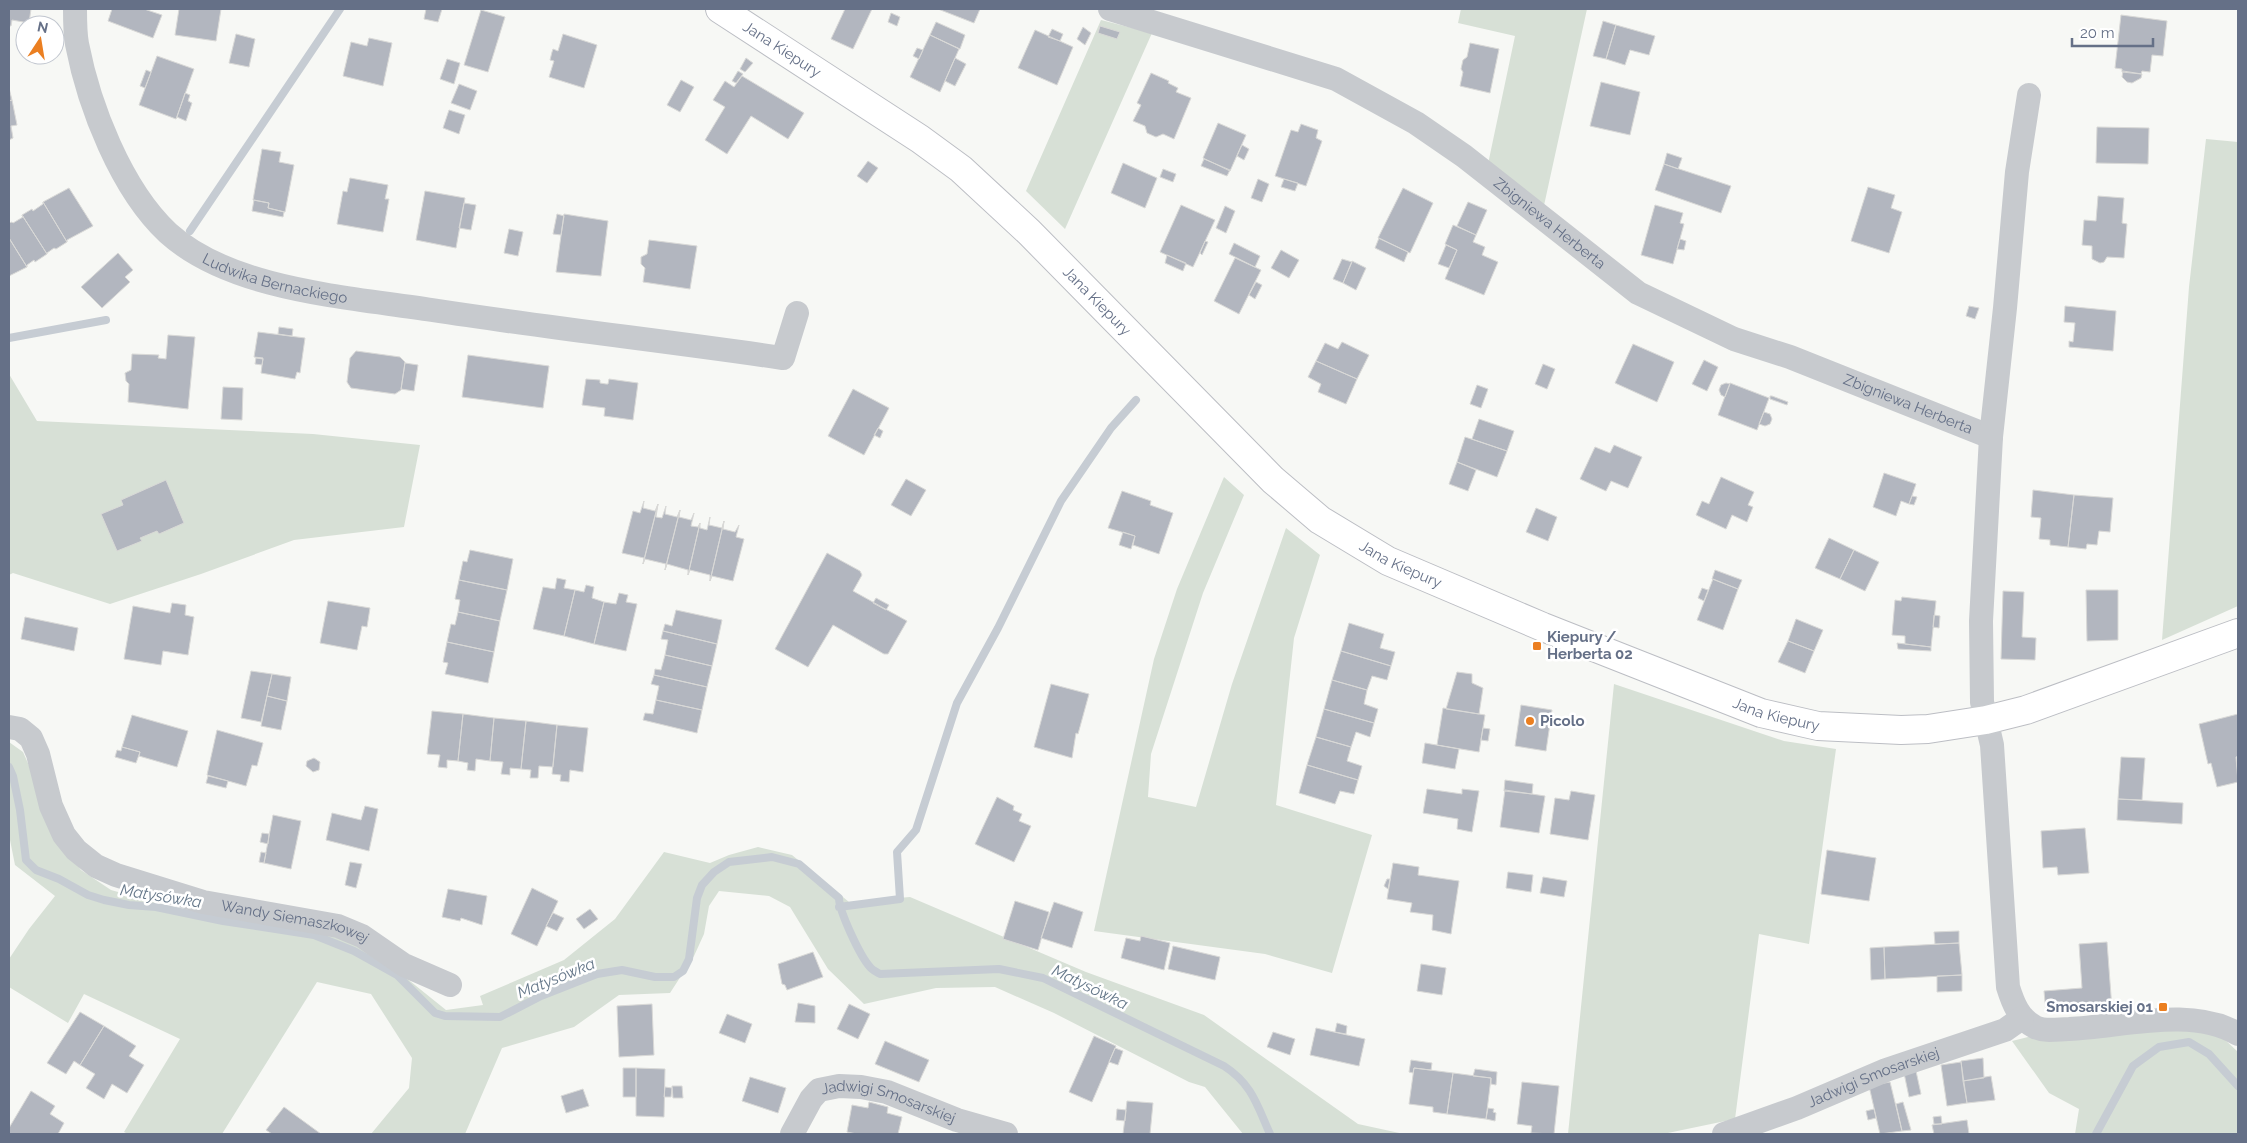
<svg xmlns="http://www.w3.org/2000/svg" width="2247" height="1143" font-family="Raleway,sans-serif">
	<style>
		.green { fill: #d7e0d6 }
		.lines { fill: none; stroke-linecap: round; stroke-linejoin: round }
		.stream { stroke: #c6ccd3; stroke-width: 8 }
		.building { fill: #b2b6bf; stroke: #d9d9d7 }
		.secondary-casing { stroke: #bcbec4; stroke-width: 30 }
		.street { stroke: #c7cace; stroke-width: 24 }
		.secondary { stroke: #fff; stroke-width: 28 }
		.poi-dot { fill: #eb7f21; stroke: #fff; stroke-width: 2 }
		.labels { text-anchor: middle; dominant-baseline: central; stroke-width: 5; stroke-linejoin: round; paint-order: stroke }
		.street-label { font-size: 15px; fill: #657087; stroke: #fff }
		.poi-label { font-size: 15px; font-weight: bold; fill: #657087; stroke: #fff; text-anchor: start }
		.water-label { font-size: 16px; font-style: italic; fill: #66788a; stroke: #fff }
	</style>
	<rect width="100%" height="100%" fill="#f7f8f5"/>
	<path class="green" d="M1461,9H1587L1543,210L1488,164L1515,36L1458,23Z
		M1101,20L1152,33L1065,229L1026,191Z
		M2206,139L2238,142V606L2162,640L2189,287Z
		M9,374L37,421L313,434L420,445L404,527L294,540L201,574L110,604L13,573L9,575Z
		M1224,477L1244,495L1203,593L1151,754L1148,797L1196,807L1232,684L1286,528L1320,555L1294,638L1276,805L1372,835L1332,973L1265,954L1094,931L1154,659L1177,589Z
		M1614,684L1784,741L1836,749L1809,944L1759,934L1735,1119L1663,1134H1568Z
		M9,742L23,752L35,779L50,829L81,870L111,890L175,908L334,932L400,973L446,1010L483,1005L480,996L564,960L615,919L664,852L710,863L729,855L758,847L792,855L849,902L910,897L1086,972L1204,1015L1358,1124L1404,1134H1243L1205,1087L1189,1082L1054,1013L995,987L936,988L864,1004L828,969L790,907L769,896L719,891L709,906L704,934L694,956L670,993L619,995L574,1027L502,1048L465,1134H371L409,1088L412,1058L371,994L317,982L222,1134H128L124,1132L180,1039L84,994L68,1023L9,987V959L29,929L55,896L15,865L9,835Z
		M2186,1027L2221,1036L2238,1052V1134H2075L2079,1109L2049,1093L2012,1041L2036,1035Z"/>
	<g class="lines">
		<path class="stream" d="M190,231L340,9
			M9,338L106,320
			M9,767L13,776L20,810L26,860L36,870L59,879L88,895L104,900L129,905L156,907L223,921L314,935L354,951L397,975L435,1013L445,1016L500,1017L541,996L597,974L622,970L655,977H674L683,971L689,959L697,898L702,885L714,872L729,862L772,857L799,864L839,898C839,911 860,956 870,967C872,970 877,972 880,974L999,969L1043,978L1224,1066C1252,1084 1257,1105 1270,1134
			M839,907L900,899L897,852L916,830L957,703L998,628L1061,501L1111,428L1136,400
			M2096,1134L2133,1066L2159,1047L2189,1042L2209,1054L2238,1086"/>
	</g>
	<path class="building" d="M9,9H31L29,23L12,20L11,26H9Z
		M112,9H144L162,15L153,38L108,21Z
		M179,9H221L216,41L175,35Z
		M426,9H442L438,22L424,19Z
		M845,9H872L853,49L831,39Z
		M938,9H980L974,23Z
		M481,10L505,17L488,72L464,65Z
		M891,13L900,17L897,26L888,22Z
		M2121,15L2167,21L2163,56L2152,55L2150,72L2142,71L2141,74L2122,72V69L2115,68Z
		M1603,21L1616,25L1606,59L1593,56Z
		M936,22L965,35L960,49L930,35Z
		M1616,25L1655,36L1649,55L1630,50L1625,65L1606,59Z
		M1100,26L1120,32L1117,39L1098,33Z
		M1083,27L1091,33L1085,45L1077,39Z
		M1052,29L1063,34L1060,41L1048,37Z
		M1035,30L1073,47L1057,85L1018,68Z
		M236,34L255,39L249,67L229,63Z
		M563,34L597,45L584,88L549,77L554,61L550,60L552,52L553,49L558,51Z
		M930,35L959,49L940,92L910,77Z
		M369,38L392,43L383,86L343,76L351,42L367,46Z
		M1470,43L1499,49L1490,93L1460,86L1463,72L1461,69L1463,60L1467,57Z
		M917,48L923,50L919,59L913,56Z
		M157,56L194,69L176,119L139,105Z
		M746,58L753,63L745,72L740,69Z
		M955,58L966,64L955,86L945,81Z
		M447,59L460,63L454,84L440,79Z
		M146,70L151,72L145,88L140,86Z
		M738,71L743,74L736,83L732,81Z
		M2123,71L2142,74L2141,78L2132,83L2127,82L2122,77Z
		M1151,73L1169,81L1168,83L1178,88L1176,92L1191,98L1174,139L1163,134L1156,137L1147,133L1145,126L1133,121L1141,105L1137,103Z
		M742,76L804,113L788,139L751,116L727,154L705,140L725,107L713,100L725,81L734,87Z
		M681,80L694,87L680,112L667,105Z
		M1601,82L1640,92L1630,135L1590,126Z
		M459,84L477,91L470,110L451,103Z
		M9,88L12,100L9,101Z
		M185,93L190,95L188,101L192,103L186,121L177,117Z
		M12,100L17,125L11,126L13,138L9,140V101Z
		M449,110L465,115L459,134L443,128Z
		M1218,123L1246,135L1230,171L1203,158Z
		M1301,124L1318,130L1316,138L1322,141L1306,186L1275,176L1291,130L1298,132Z
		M2097,127L2149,128L2148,164L2096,163Z
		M1242,145L1249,149L1244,160L1237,156Z
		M262,149L281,152L279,162L294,165L285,212L268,208L269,203L253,200Z
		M1667,153L1682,158L1678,169L1664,164Z
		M1204,159L1230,170L1227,176L1201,166Z
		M868,161L878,168L867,183L857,176Z
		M1123,163L1157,178L1145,208L1111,193Z
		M1664,164L1731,186L1721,213L1655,190Z
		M1163,169L1176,174L1173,182L1160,177Z
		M350,178L388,185L385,199H389L383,232L337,224L343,191L347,192Z
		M1258,179L1269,184L1262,202L1251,198Z
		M1284,179L1298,183L1295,191L1281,187Z
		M1868,187L1895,195L1891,208L1902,212L1889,253L1851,241Z
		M69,188L93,226L67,240V242L43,202Z
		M1403,188L1433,203L1410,253L1378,238Z
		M425,191L465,198L456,248L416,240Z
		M2098,196L2124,198L2122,223L2127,224L2124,258L2107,257L2104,262L2100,263L2092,259V246L2082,245L2084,220L2096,221Z
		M254,200L269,203L268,208L284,212L283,217L252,211Z
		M43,202L67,242L56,249L54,248L47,253V254L22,215L32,209L33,211L43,204Z
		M1468,202L1487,210L1476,235L1457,226Z
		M464,203L476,205L471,230L459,228Z
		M1181,205L1215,220L1193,267L1160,252Z
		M1655,205L1683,213L1680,223L1684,224L1673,264L1641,255Z
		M1225,206L1235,211L1226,233L1216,228Z
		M557,214L564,216L561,235L553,234Z
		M564,214L608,221L601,276L556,272Z
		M22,215L47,254L35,262L34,260L27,265V267L9,238V223L12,222L13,223L23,217Z
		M1453,225L1476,235L1473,242L1485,247L1482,255L1498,262L1484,295L1445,279L1457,250L1445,244Z
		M509,229L523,232L518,256L504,253Z
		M9,238L27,267L9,276Z
		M1379,238L1408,252L1404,262L1375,248Z
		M1680,239L1686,241L1684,250L1677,249Z
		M649,240L697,246L690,289L643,282L645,268L641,264V257L647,254Z
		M1205,241L1208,242L1202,255L1200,253Z
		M1234,243L1260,256L1255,267L1229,254Z
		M1446,245L1457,250L1449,268L1438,264Z
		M1281,250L1299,260L1289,278L1271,268Z
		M118,253L133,270L125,277L130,282L102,308L81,287Z
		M1167,255L1186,263L1183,271L1165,263Z
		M1235,258L1261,270L1239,314L1214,301Z
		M1342,259L1352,262L1343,283L1333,279Z
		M1352,261L1366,268L1356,290L1343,283Z
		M1256,282L1262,285L1255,299L1249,295Z
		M1969,306L1979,308L1975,319L1966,316Z
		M2065,306L2116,311L2113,351L2069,347V341L2073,342L2075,323L2064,322Z
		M279,327L293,329L292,336L278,334Z
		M258,332L305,338L300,373L297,372L295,379L261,373L263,358L254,357Z
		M168,335L195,337L188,409L128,402L129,384L126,381L125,373L131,370L132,354L159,355L158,358L166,359Z
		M1342,342L1369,355L1357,379L1316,361L1325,343L1338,349Z
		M1633,344L1674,362L1657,402L1615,383Z
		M356,351L400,357L405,362L401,390L395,394L351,388L347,382L350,358Z
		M468,355L549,366L543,408L462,397Z
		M256,358L263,359L262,365L255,364Z
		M1704,360L1718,367L1707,391L1692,384Z
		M1316,361L1357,379L1346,404L1318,392L1321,384L1308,377Z
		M405,363L418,365L414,391L401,389Z
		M1543,364L1555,369L1547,389L1535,384Z
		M586,379L600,380V383L606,384H608L609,379L638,383L633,420L604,416L605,408L582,405Z
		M1726,383L1730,384L1725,397L1721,395L1719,390L1721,385Z
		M1730,383L1769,398L1757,430L1718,415Z
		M1477,385L1488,389L1481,408L1470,404Z
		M223,387L243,388L242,420L221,419Z
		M853,389L889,408L864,455L828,436Z
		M1770,396H1772L1788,402L1787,405L1770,399Z
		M1764,412L1770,414L1772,419L1770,424L1765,426L1759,424Z
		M1479,419L1514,431L1507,451L1472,439Z
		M878,428L883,431L880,438L874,435Z
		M1465,437L1507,451L1497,477L1457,462Z
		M1614,445L1642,457L1628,488L1611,481L1606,491L1580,479L1595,447L1610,453Z
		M1457,462L1476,470L1468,491L1449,484Z
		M1884,473L1916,484L1909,504L1901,501L1896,516L1873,507Z
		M1721,477L1754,492L1748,505L1753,507L1747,522L1732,515L1726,529L1696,515L1702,501L1709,504Z
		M906,479L926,490L911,516L891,505Z
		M166,480L184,523L159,534L157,531L140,538L142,541L117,551L101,514L123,505L121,500Z
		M2033,490L2074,495L2068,547L2050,545V540L2039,539L2041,518L2031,517Z
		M1122,491L1151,501L1150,505L1173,513L1159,554L1133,545L1135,536L1108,528Z
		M2074,495L2113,498L2110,532L2099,531L2097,545L2087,544L2086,549L2068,547Z
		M1912,496L1917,497L1914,505L1909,504Z
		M644,501L643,508L655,511L658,504L643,564L644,558L622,553L633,511L640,513Z
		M658,504L656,517L662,518L666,506L665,514L677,517L680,510L665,570L666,564L645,559L643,564Z
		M1536,508L1557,517L1548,541L1526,532Z
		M680,510L679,517L691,520L694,513L691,526L698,527L700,523L688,575V570L667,564L665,570Z
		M710,517L709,525L722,528L724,521L710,581V575L690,570L688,575L700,523V528L707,530Z
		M724,521L723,529L735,532L739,525L736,537L744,539L733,581L712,576L710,581Z
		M1123,532L1135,536L1131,549L1119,545Z
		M1829,538L1854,550L1840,579L1815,568Z
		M470,550L513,559L507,590L459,580L463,561L467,562Z
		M1854,550L1879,562L1865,591L1840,579Z
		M827,553L860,571L862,575L853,591L907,621L888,654H884L833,625L808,667L775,649Z
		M1715,570L1742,580L1738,589L1712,579Z
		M557,578L566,580L564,588L575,590L564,636L533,629L543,587L555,589Z
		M1713,579L1738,589L1723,630L1697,620Z
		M459,580L507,590L500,621L458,612L460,600L455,599Z
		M586,585L594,587L592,598L604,602L594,644L564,636L575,590L584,592Z
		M1702,588L1708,590L1704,601L1698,598Z
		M2086,590H2118V640L2087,641Z
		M2003,591L2024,592L2022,637L2036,638L2035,660L2001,659Z
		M619,593L628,595L626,602L637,604L626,651L594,644L604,602L616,604Z
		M1902,597L1936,601L1931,647L1905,644V636L1892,635L1895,600L1901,601Z
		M876,598L889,605L886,610L873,603Z
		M328,601L370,608L367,627L362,626L357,650L320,643Z
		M172,603L186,605L185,615L194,617L188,655L163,651L161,665L124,659L133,606L170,613Z
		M676,610L722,620L717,644L663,631L665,624L672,626Z
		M458,612L500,621L494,652L447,642L451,624L455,625Z
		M1934,615L1940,616L1939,628L1933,627Z
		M25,617L78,628L74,651L21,639Z
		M1796,619L1823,630L1814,651L1788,641Z
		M1349,623L1384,634L1380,648L1395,652L1391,666L1341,651Z
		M663,631L717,644L712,666L665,655L668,640L661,639Z
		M1788,641L1814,651L1805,673L1778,662Z
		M447,642L494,652L488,683L445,674L448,663L443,662Z
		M1897,643L1931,647V651L1898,649Z
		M1341,651L1391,666L1387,680L1372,676L1367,690L1332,680Z
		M665,655L712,666L707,687L654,675L655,669L661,670Z
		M251,671L272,674L261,722L241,718Z
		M1457,672L1472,674V683L1483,688L1479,714L1446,709Z
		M272,674L291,677L287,701L267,696Z
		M654,675L707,687L702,710L656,700L659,686L651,684Z
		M1332,680L1367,690L1364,704L1378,709L1374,723L1324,709Z
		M1051,684L1089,694L1078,734L1076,733L1072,758L1034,747Z
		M267,696L287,701L281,730L261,726Z
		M656,700L702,710L697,733L643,720L645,713L653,714Z
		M1521,705L1552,710L1546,751L1515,746Z
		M1443,708L1485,715L1479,752L1437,745Z
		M1324,709L1374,723L1370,737L1356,732L1351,747L1316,737Z
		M432,711L463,714L458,761L447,760V768L438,767L440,755L427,754Z
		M463,714L494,718L490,761L476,759L475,771L467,770L468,763L458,761Z
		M2238,714V756L2236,757L2238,782L2217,787L2211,763L2208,764L2199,724Z
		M132,715L188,731L177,767L139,756L140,752L122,747Z
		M494,718L526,721L521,769L510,768V775L501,774L503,762L490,761Z
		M526,721L557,725L553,767L539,766L538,778H530L531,770L521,769Z
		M557,725L588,728L583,772L570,770L569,782L560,781L561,775L552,774Z
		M1483,728L1490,729L1488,741L1481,740Z
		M217,730L263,743L257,766L252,765L246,786L207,775Z
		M1316,737L1351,747L1347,761L1362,766L1358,780L1307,765Z
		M1425,743L1459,749L1455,769L1422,763Z
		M122,747L140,752L136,763L115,757L117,750L121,751Z
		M2121,757L2145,758L2142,800L2118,799Z
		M314,758L320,762L319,770L313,772L306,766L307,761Z
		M1307,765L1358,780L1354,794L1340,791L1335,804L1299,793Z
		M208,776L228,781L226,788L206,783Z
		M1505,780L1533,784L1532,794L1504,791Z
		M1427,789L1462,794V789L1479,791L1472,832L1457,829L1458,819L1423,813Z
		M1505,790L1545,796L1539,833L1500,827Z
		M1571,791L1595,795L1588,840L1550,834L1555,798L1569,800Z
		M997,797L1014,806L1013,810L1022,814L1019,821L1031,826L1014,862L975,844Z
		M2118,799L2183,803L2182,824L2117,820Z
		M365,806L378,809L369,851L326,840L332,813L361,820Z
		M273,815L301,821L291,869L264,863Z
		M2085,828L2089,873L2058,875L2057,867L2043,868L2041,831Z
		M262,833L269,834L268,844L260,842Z
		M1827,850L1876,858L1869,901L1821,894Z
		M261,852L266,853L264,863L259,862Z
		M350,862L362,864L356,888L345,885Z
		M1393,863L1419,867L1418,875L1459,881L1451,934L1432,930L1433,915L1410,912L1412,903L1387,899Z
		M1508,872L1533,875L1531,892L1506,888Z
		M1543,877L1567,881L1564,897L1540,893Z
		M1387,879H1390L1388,889L1384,886Z
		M532,888L558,901L537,946L511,934Z
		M448,889L487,896L482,925L461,918L460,921L442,917Z
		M1015,901L1049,912L1038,950L1003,939Z
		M1054,902L1083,912L1072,948L1041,938Z
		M590,909L598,919L584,929L576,919Z
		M553,913L564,918L557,931L546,926Z
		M1959,931V943L1935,944L1934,932Z
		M1141,936L1170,943L1164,970L1121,958L1126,938L1140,941Z
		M2107,942L2112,1009L2046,1013L2044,991L2082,988L2079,944Z
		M1959,943L1962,975L1885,979L1884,947Z
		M1173,946L1220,957L1215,980L1168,969Z
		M1884,947L1885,979L1871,980L1870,948Z
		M813,952L823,977L787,990L785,985L782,984L778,964Z
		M1421,964L1446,968L1442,995L1417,991Z
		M1962,975V991L1937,992V976Z
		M798,1003L815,1006V1023L795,1022Z
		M652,1004L654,1055L619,1057L617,1006Z
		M849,1004L870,1014L858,1039L837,1029Z
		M80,1012L104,1026L80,1065L74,1061L66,1074L47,1063Z
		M727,1014L752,1024L745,1043L719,1033Z
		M1337,1023L1347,1026L1346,1034L1335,1032Z
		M104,1026L136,1046L129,1056L144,1065L127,1093L112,1084L104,1099L86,1088L95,1074L80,1065Z
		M1316,1028L1365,1039L1359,1066L1310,1055Z
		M1273,1032L1295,1039L1290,1055L1267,1047Z
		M1094,1036L1116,1046L1092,1102L1069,1092Z
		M885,1041L929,1060L919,1082L875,1064Z
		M1115,1048L1123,1051L1118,1065L1109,1062Z
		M1983,1058L1984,1078L1963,1081L1961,1061Z
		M1411,1060L1432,1063L1431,1070L1414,1068L1413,1073L1409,1072Z
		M1961,1062L1967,1103L1947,1106L1941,1065Z
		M623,1068H636V1097H623Z
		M636,1068L665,1069L664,1117L636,1116Z
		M1414,1068L1453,1073L1447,1114L1433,1112V1107L1409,1104Z
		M1475,1069L1497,1072L1496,1085L1491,1084V1078L1473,1076Z
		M1916,1071L1921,1094L1909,1097L1904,1073Z
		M1453,1073L1491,1078L1486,1119L1447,1114Z
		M1991,1076L1995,1100L1967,1103L1963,1081Z
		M750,1077L786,1088L778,1113L742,1101Z
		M1522,1082L1559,1086L1554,1134L1531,1133L1532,1126L1517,1124Z
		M1890,1082L1902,1131L1880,1134L1869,1086Z
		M672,1086H682L683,1098H673Z
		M665,1087L672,1088L671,1097H664Z
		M583,1089L589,1106L566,1113L561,1096Z
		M31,1091L55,1106L50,1114L64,1123L58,1134H9V1128Z
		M1127,1101L1153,1103L1150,1134H1123Z
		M869,1102L888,1107L887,1113L902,1117L898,1134H857L847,1132L852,1105L868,1108Z
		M1903,1102L1911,1130L1902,1131L1896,1104Z
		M284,1107L321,1134H272L266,1130Z
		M1488,1108L1494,1109L1493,1112L1496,1113L1495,1121L1486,1119Z
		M1117,1109L1126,1110L1125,1121L1116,1120Z
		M1874,1109L1876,1118L1868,1120L1866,1111Z
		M1941,1116L1942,1124H1934L1933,1117Z
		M1967,1120L1969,1134H1934L1932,1125Z"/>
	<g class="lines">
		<defs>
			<g id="secondary">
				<path id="s6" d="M720,9L920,139L961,169L1029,232L1273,480L1320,520L1388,561L1543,627L1761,713L1818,726L1901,730L1928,729L1986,720L2026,710L2238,633"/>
			</g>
		</defs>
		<use href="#secondary" class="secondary-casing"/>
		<g class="street">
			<path id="s1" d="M75,9C75,20 75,33 77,44C89,106 121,189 168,233C232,291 350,297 432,310C549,328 666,341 783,358L797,313"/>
			<path id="s2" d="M1110,9L1336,79L1416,123L1464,156L1638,293L1734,339L1790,357L1991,437"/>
			<path d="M2029,95L2017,172L2005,308L1991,437L1981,621L1982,702L1992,745L2008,987C2013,1003 2019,1019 2035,1027C2044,1032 2059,1029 2069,1029C2121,1027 2191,1006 2238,1034"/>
			<path id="s3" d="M9,727L20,729L31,738L38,754L51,806L64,835L76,850L96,866L116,875L203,902L338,926L362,936L404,965L450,985"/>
			<path id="s4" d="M792,1134L811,1099L819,1090L839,1086L861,1087L887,1092L957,1120L1006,1134"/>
			<path id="s5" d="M1724,1134L1797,1108L1886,1070L2005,1030L2022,1018"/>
		</g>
		<use href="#secondary" class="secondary"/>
	</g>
	<g class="poi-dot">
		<rect x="1532" y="641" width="10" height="10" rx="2.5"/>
		<circle cx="1530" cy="721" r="5"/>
		<rect x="2158" y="1002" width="10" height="10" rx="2.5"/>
	</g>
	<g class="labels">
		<g class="street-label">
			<text stroke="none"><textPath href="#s6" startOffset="74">Jana Kiepury</textPath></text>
			<text stroke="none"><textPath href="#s2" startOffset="495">Zbigniewa Herberta</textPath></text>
			<text stroke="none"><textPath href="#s1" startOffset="366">Ludwika Bernackiego</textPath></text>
			<text stroke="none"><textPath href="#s6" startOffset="479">Jana Kiepury</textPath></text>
			<text stroke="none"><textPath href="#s2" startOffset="900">Zbigniewa Herberta</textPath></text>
			<text stroke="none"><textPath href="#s6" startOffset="884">Jana Kiepury</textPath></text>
			<text stroke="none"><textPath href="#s6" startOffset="1289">Jana Kiepury</textPath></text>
			<text stroke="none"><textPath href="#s3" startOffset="380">Wandy Siemaszkowej</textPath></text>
			<text stroke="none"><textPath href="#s5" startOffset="160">Jadwigi Smosarskiej</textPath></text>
			<text stroke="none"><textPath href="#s4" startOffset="124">Jadwigi Smosarskiej</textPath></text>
		</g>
		<g class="poi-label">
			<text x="1547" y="637">Kiepury /<tspan x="1547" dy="17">Herberta 02</tspan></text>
			<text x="1540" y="721">Picolo</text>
			<text x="2153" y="1007" text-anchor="end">Smosarskiej 01</text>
		</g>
		<g class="water-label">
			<text transform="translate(161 896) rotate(9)">Matysówka</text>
			<text transform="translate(556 978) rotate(-22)">Matysówka</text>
			<text transform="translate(1090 987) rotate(26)">Matysówka</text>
		</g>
	</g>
	<rect width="2247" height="1143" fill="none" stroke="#657087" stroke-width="20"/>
	<g transform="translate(40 40) rotate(12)"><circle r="24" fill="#ffffff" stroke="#c1c6cf"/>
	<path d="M0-4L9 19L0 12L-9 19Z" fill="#eb7f21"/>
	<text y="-8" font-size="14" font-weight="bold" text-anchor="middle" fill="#657087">N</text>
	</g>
	<path d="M2072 38v8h81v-8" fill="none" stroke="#657087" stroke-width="2.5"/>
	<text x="2080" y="38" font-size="15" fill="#657087" stroke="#ffffff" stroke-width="4" paint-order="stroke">20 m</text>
</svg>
